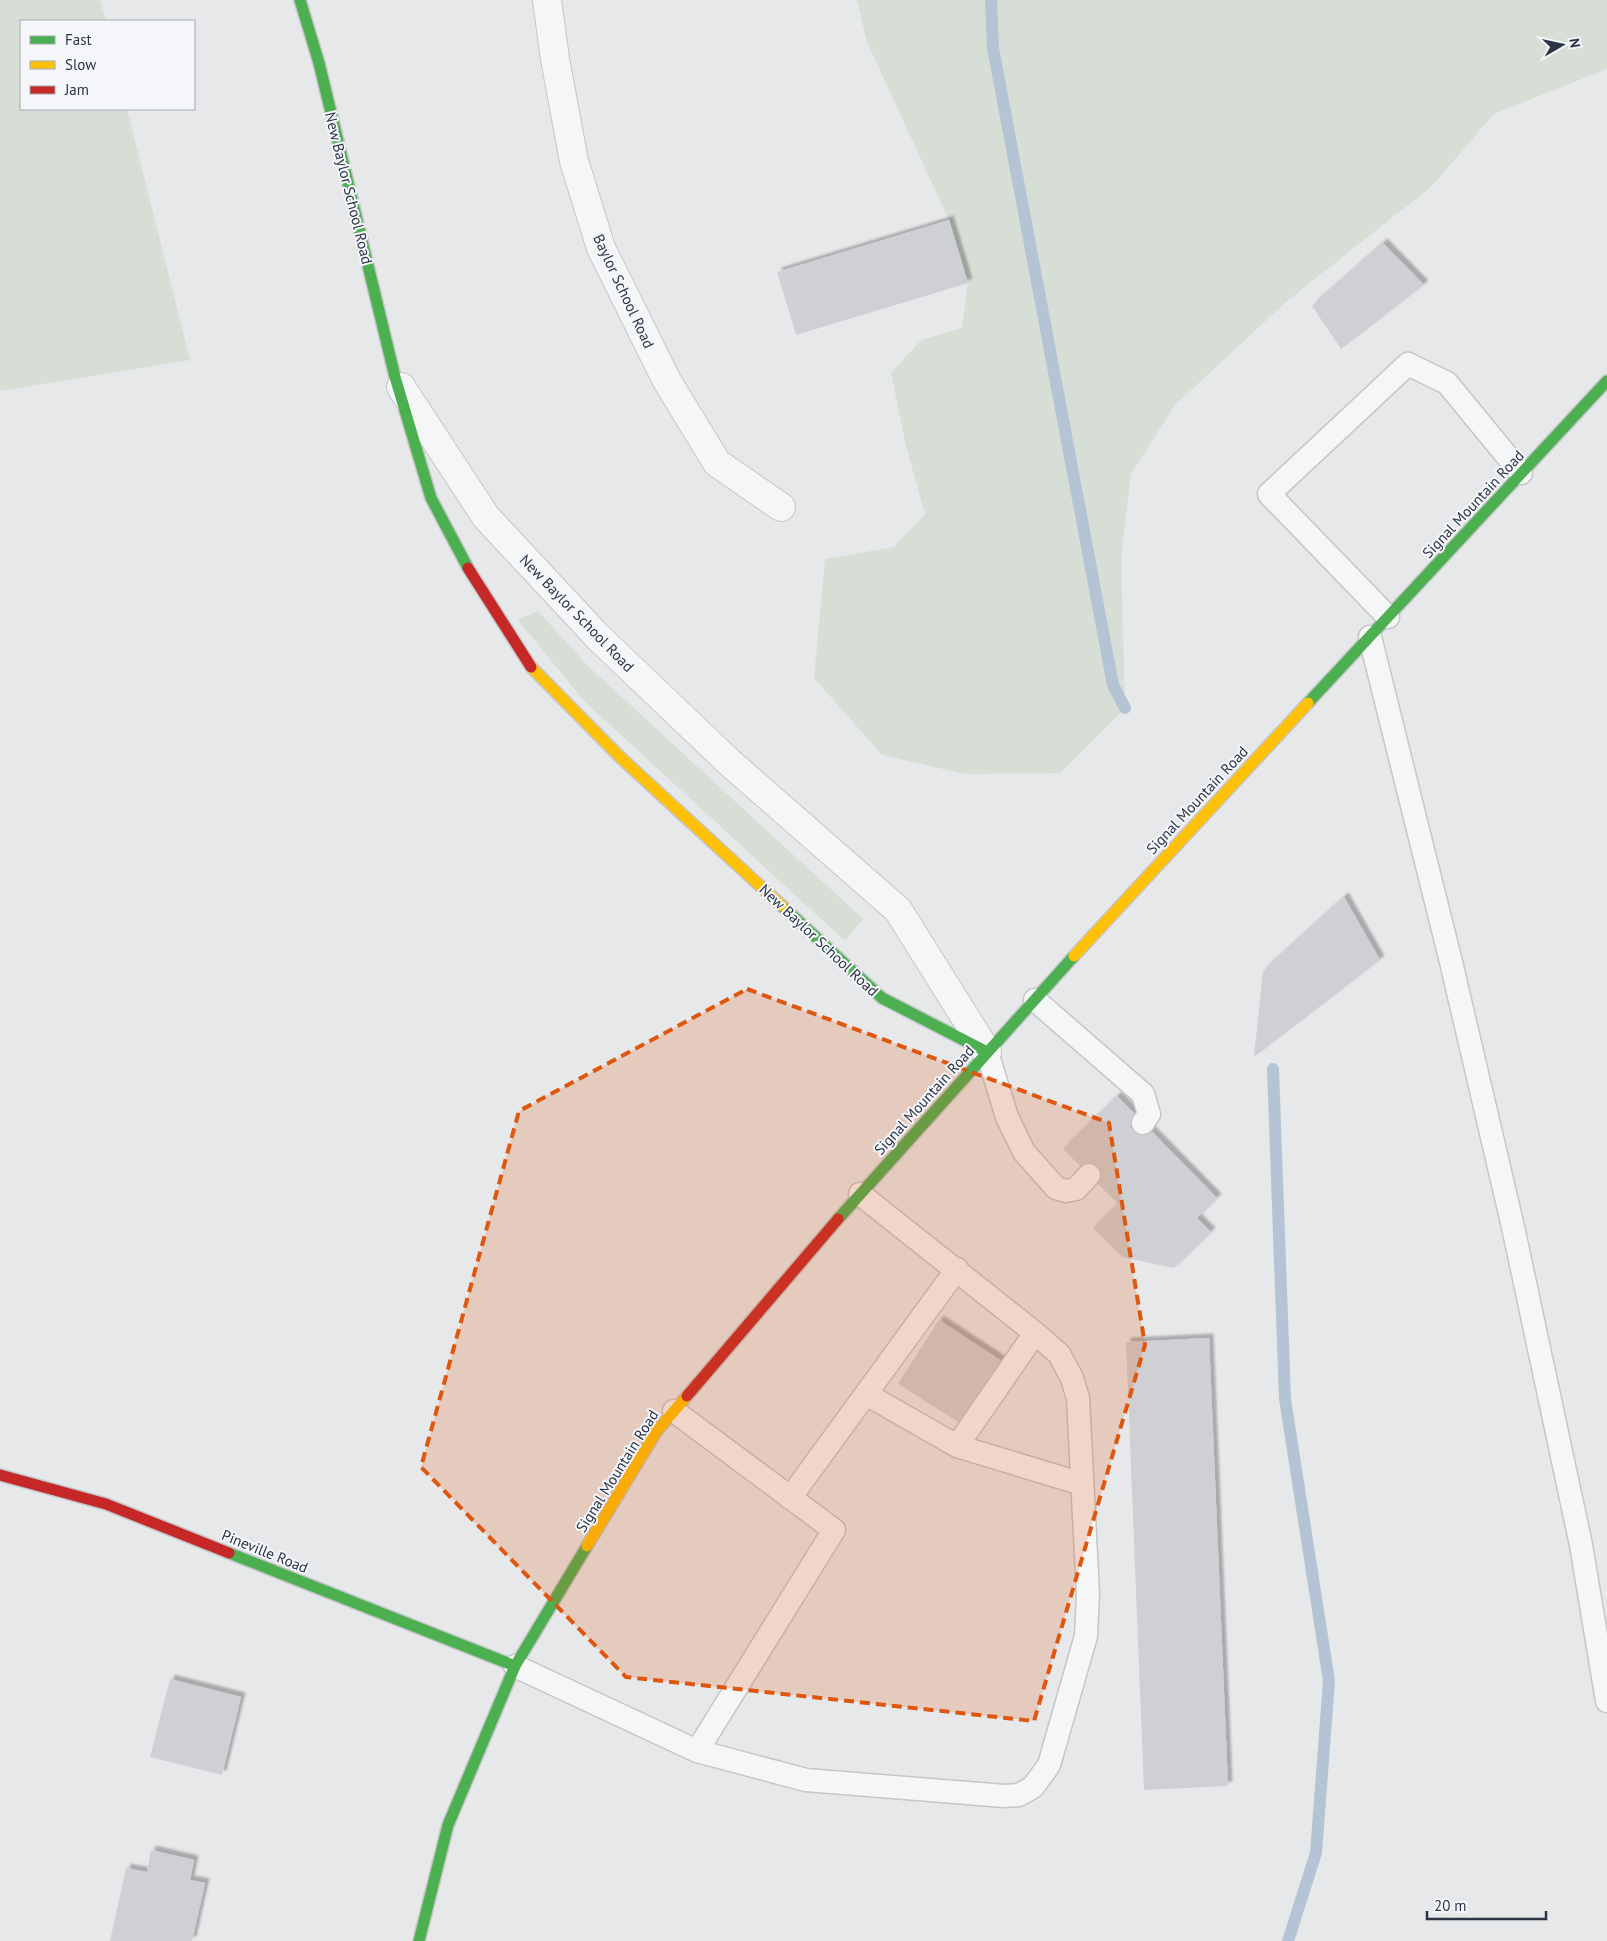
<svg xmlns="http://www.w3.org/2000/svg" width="1607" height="1941" font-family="'PT Sans',sans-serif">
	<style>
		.green { fill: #d6ded6 }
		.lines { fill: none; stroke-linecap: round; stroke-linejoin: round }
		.stream { stroke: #b4c4d5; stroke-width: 12 }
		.building { fill: #ced0d3; filter: url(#shadow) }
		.lane-casing { stroke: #c4c6c8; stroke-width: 25 }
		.street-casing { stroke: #c4c6c8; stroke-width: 30 }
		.fast-casing { stroke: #c4c6c8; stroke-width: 14 }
		.slow-casing { stroke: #c4c6c8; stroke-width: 14 }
		.jam-casing { stroke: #c4c6c8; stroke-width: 14 }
		.lane { stroke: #f5f6f7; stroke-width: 22 }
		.street { stroke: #f5f6f7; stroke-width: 28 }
		.fast { stroke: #4caf50; stroke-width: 11 }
		.slow { stroke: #ffc107; stroke-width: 11 }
		.jam { stroke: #c62828; stroke-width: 11 }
		.marked { fill: #df570f; fill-opacity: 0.2; stroke: #df570f; stroke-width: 4; stroke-dasharray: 10 6; stroke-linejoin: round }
		.labels { text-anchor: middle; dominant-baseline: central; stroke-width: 4; stroke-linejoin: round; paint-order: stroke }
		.street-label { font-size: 15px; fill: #2b3445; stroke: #f4f6f9 }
	</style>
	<defs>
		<filter id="shadow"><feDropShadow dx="4.5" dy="-4.5" stdDeviation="1" flood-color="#0004"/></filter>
	</defs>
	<rect width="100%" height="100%" fill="#e6e8ea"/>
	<path class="green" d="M0,0H100L106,21H21V109H127L190,360L0,391Z
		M857,0H1607V69L1494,114L1432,186L1286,302L1175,405L1131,474L1121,557L1125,708L1060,773L965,774L882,755L814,678L825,559L894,547L925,514L906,446L891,373L921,340L962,328L968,283L949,220L867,42Z
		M538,611L588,666L863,919L845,941L585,702L518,620Z"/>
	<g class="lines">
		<path class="stream" d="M991,0L993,48L1113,685L1125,708
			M1273,1069L1285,1399L1329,1681L1316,1853L1288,1941"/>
	</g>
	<path class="building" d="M949,220L968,283L796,335L777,272Z
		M1383,243L1424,285L1341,349L1312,306Z
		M1344,897L1380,960L1254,1057L1263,971Z
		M1117,1096L1217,1198L1197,1218L1211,1232L1174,1268L1122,1257L1093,1228L1118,1204L1063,1149Z
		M939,1320L1003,1362L963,1425L898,1384Z
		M1209,1338L1228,1786L1144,1790L1126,1342Z
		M170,1679L241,1697L222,1775L150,1757Z
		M151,1850L194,1860L190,1880L205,1883L192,1941H110L126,1868L147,1872Z"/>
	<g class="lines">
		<defs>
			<path id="lane" d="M1388,617L1269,494L1408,364L1447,383L1521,473
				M1370,637L1451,962L1513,1227L1581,1545L1607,1701
				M1035,1000L1143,1094L1149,1114L1143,1123
				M987,1052L1007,1117L1024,1152L1056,1188L1066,1191L1076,1189L1089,1175
				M866,1394L957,1446L1035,1333
				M957,1446L1082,1484
				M790,1498L957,1269
				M515,1666L697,1751L834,1530L674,1411
				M697,1751L806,1780L1005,1796L1019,1795L1033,1787L1049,1765L1086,1636L1088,1594L1078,1398L1072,1378L1059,1354L1035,1333L860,1194"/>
			<path id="street" d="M547,0L555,59L574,161L601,248L667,381L717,463L781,507
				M401,387L486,517L598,637L729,762L898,910L987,1052"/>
			<path id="fast" d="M300,0L319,63L395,377L431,498L468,568
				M1308,703L1607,381
				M782,906L882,998L987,1052
				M838,1219L1074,956
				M229,1553L515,1666
				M419,1941L448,1825L515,1666L587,1546"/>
			<path id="slow" d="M531,667L620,757L782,906
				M1074,956L1308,703
				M587,1546L656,1432L687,1396"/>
			<path id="jam" d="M468,568L531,667
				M687,1396L838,1219
				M0,1475L106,1504L229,1553"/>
		</defs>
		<use href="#lane" class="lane-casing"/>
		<use href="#street" class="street-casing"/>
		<use href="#fast" class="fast-casing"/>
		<use href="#slow" class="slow-casing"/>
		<use href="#jam" class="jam-casing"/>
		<use href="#lane" class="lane"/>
		<use href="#street" class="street"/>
		<use href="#fast" class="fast"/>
		<use href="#slow" class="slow"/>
		<use href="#jam" class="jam"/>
	</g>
	<path class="marked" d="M747,989L1109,1123L1145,1345L1034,1721L626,1677L421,1467L519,1111Z"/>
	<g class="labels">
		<g class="street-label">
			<text transform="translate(349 188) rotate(76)">New Baylor School Road</text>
			<text transform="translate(624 291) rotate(65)">Baylor School Road</text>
			<text transform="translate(1473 504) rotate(-47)">Signal Mountain Road</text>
			<text transform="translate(577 613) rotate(46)">New Baylor School Road</text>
			<text transform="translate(1197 800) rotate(-47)">Signal Mountain Road</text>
			<text transform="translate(819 940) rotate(43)">New Baylor School Road</text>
			<text transform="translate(924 1100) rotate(-48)">Signal Mountain Road</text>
			<text transform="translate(617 1471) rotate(-58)">Signal Mountain Road</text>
			<text transform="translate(265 1551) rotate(22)">Pineville Road</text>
		</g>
	</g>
	<rect x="20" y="20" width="175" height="90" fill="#f4f6f9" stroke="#a4a8b1"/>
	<rect x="30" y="36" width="25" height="8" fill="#4caf50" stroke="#a4a8b1"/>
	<text x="65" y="45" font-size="15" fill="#2b3445">Fast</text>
	<rect x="30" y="61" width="25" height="8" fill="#ffc107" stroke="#a4a8b1"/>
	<text x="65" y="70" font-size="15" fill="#2b3445">Slow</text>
	<rect x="30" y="86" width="25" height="8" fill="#c62828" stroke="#a4a8b1"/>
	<text x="65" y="95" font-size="15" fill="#2b3445">Jam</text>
	<g transform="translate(1562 45) rotate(81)" stroke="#f4f6f9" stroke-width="4" paint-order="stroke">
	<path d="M0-4L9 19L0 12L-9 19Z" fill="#2b3445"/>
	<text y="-8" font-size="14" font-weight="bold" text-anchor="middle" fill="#2b3445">N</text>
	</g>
	<path d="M1427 1911v8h119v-8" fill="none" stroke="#2b3445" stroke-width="2.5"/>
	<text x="1434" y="1911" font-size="15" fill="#2b3445" stroke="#f4f6f9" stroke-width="4" paint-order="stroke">20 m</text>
</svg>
